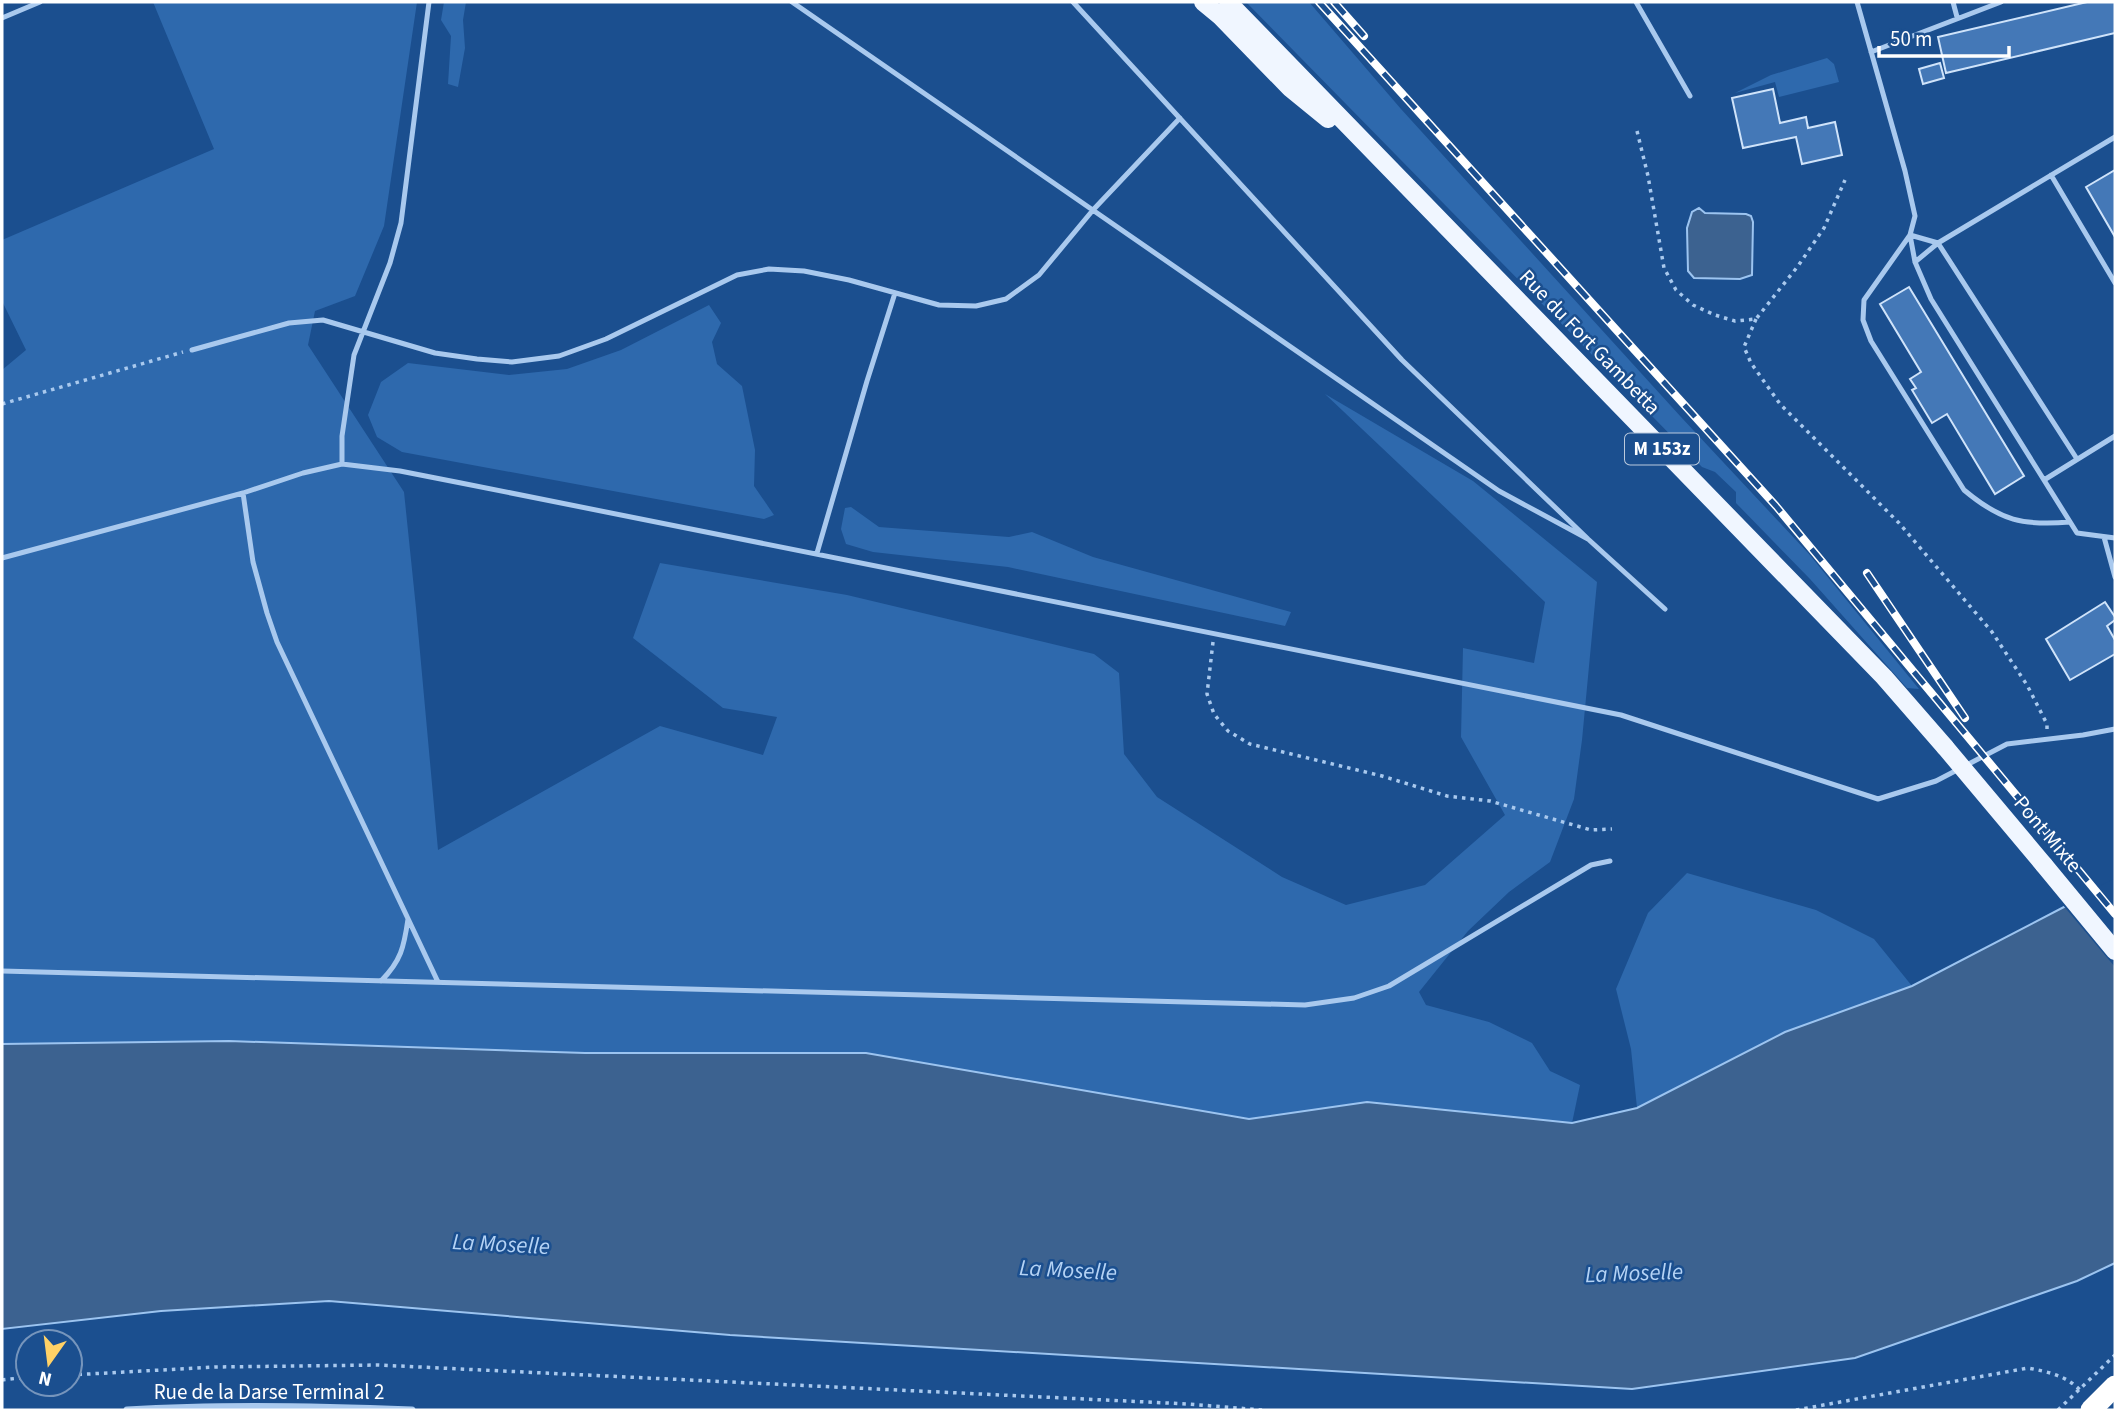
<svg xmlns="http://www.w3.org/2000/svg" width="2117" height="1412" font-family="'Source Sans 3',sans-serif">
	<style>
		.green { fill: #2e69ad }
		.water { fill: #3c6290; stroke: #9cc4f0; stroke-width: 2 }
		.pier { fill: #1b4f8f }
		.building { fill: #4478b7; stroke: #cfe3fa; stroke-width: 2 }
		.lines { fill: none; stroke-linecap: round; stroke-linejoin: round }
		.path { stroke: #a9c9ee; stroke-width: 3.5; stroke-dasharray: 3.5 5; stroke-linecap: butt }
		.lane { stroke: #a9c9ee; stroke-width: 5 }
		.street { stroke: #a9c9ee; stroke-width: 7 }
		.primary { stroke: #f0f6ff; stroke-width: 18 }
		.highway { stroke: #fff; stroke-width: 21 }
		.rail-casing { stroke: #fff; stroke-width: 8 }
		.rail { stroke: #1b4f8f; stroke-width: 5; stroke-dasharray: 16; stroke-linecap: butt }
		.primary-bridge { stroke: #f0f6ff; stroke-width: 18 }
		.labels { text-anchor: middle; dominant-baseline: central; stroke-width: 5; stroke-linejoin: round; paint-order: stroke }
		.shield { fill: #1b4f8f; stroke: #bbcadd; stroke-width: 2 }
		.shield-label { font-size: 19px; font-weight: bold; fill: #fff }
		.street-label { font-size: 21px; fill: #fff; stroke: #1b4f8f }
		.water-label { font-size: 23px; font-style: italic; fill: #b5d3f5; stroke: #1b4f8f }
	</style>
	<rect width="100%" height="100%" fill="#1b4f8f"/>
	<path class="green" d="M153,2H417L384,226L355,296L315,311L308,345L404,492L416,608L438,850L660,726L763,755L777,717L723,708L633,638L660,563L847,595L1094,654L1119,673L1124,754L1157,797L1282,877L1346,905L1425,885L1505,815L1461,737L1463,648L1534,663L1545,602L1325,394L1473,481L1597,582L1582,740L1574,799L1550,862L1509,892L1468,931L1419,992L1426,1005L1489,1022L1532,1043L1550,1071L1580,1085L1572,1123L1367,1102L1249,1119L866,1053H585L229,1041L2,1044V370L26,350L2,301V240L214,149Z
		M444,2H466L463,20L465,48L458,87L448,84L451,36L441,20Z
		M1246,2H1309L1401,109L1681,417L1809,554L1919,689L1907,688L1810,579L1736,503V492L1715,472L1702,467Z
		M1827,58L1834,64L1839,82L1779,97L1775,82L1735,93L1771,75Z
		M709,305L721,323L712,342L717,364L742,386L755,450L754,486L774,515L764,519L402,452L377,437L368,415L381,382L408,363L509,375L567,369L621,350Z
		M851,507L879,527L1009,537L1032,532L1093,557L1291,612L1285,626L1008,567L873,552L846,544L841,529L845,508Z
		M1687,873L1816,910L1874,939L1912,986L1785,1032L1637,1108L1631,1049L1616,989L1648,913Z"/>
	<path class="water" d="M1699,208L1705,213L1746,214L1751,216L1753,222L1752,275L1740,279L1694,278L1688,271L1687,228L1692,212Z
		M2115,882V1263L2077,1281L1855,1358L1632,1389L730,1335L329,1301L161,1311L2,1329V1044L229,1041L585,1053H866L1249,1119L1367,1102L1572,1123L1637,1108L1785,1032L1912,986L2062,908Z"/>
	<path class="pier" d="M2114,879L2115,881V967L2062,904Z"/>
	<path class="building" d="M2087,2H2115V33L1946,73L1938,37Z
		M1940,63L1944,78L1923,84L1919,69Z
		M1773,89L1780,123L1806,117L1808,128L1835,122L1842,155L1802,164L1796,137L1743,148L1732,98Z
		M2115,170V237L2086,187Z
		M1909,287L2024,476L1995,494L1947,414L1932,423L1912,390L1916,388L1910,379L1921,372L1880,304Z
		M2105,602L2115,617V620L2107,626L2115,640V654L2070,680L2046,639Z"/>
	<g class="lines">
		<path class="path" d="M1637,131L1648,176L1664,268L1676,290L1693,305L1715,315L1735,321L1756,319L1798,266L1824,228L1845,180
			M1756,319L1744,347L1751,363L1780,404L1899,523L1992,632L2027,685L2047,724V729
			M2,404L183,352
			M1213,642L1207,694L1214,714L1228,731L1250,744L1382,776L1447,796L1490,801L1591,830L1612,829
			M70,1375L216,1367L378,1365L1188,1404L1262,1410
			M2,1380L28,1377
			M1796,1410L2028,1368C2048,1372 2065,1375 2080,1390
			M2058,1410L2115,1355"/>
		<path class="lane" d="M429,2L401,223L390,263L354,355L342,436V464L400,471L461,483L1621,715L1878,799L1936,781L2007,744L2083,735L2115,729
			M792,2L1499,491L1588,539
			M1073,2L1402,360L1588,539L1665,609
			M1636,2L1690,96
			M1857,2L1905,171L1915,216L1910,235L1864,300L1863,320L1871,341L1964,490C2001,521 2023,526 2070,522
			M1953,2L1957,17
			M2,18L40,2
			M1871,52L2001,2
			M2051,175L2115,283
			M1910,235L1915,262L1931,299L2077,533L2115,538
			M1910,235L1938,243L2077,459
			M1915,262L1938,243L2115,137
			M192,350L289,323L323,320L435,353L477,359L512,362L559,356L606,339L737,275L769,269L804,271L849,280L939,305L976,306L1006,299L1039,275L1093,210L1180,118
			M2044,480L2115,436
			M243,493L253,562L267,613L277,642L438,982
			M2104,537L2115,577
			M817,553L867,381L895,293
			M2,558L243,493L303,473L342,464
			M2,971L1305,1005L1354,998L1389,986L1591,865L1610,861
			M381,981C401,961 404,947 408,919"/>
		<path class="street" d="M127,1410C222,1404 316,1406 412,1410"/>
		<path class="primary" d="M1203,2L1220,16L1290,88L1328,119
			M1228,2L1884,677L1945,747
			M2044,865L2115,951"/>
		<path class="highway" d="M2091,1410L2115,1386"/>
		<defs>
			<path id="rail" d="M1319,2L1776,506L2115,914
				M1334,2L1364,36
				M1867,573L1965,718"/>
		</defs>
		<use href="#rail" class="rail-casing"/>
		<use href="#rail" class="rail"/>
		<path class="primary-bridge" d="M1945,747L2044,865"/>
	</g>
	<g class="labels">
		<rect class="shield" x="1625" y="433.5" width="74" height="31" rx="5"/>
		<g class="shield-label">
			<text x="1662" y="449">M 153z</text>
		</g>
		<g class="street-label">
			<text transform="translate(1590 342) rotate(46)">Rue du Fort Gambetta</text>
			<text transform="translate(2048 834) rotate(50)">Pont Mixte</text>
			<text x="269" y="1392">Rue de la Darse Terminal 2</text>
		</g>
		<g class="water-label">
			<text transform="translate(501 1244) rotate(3)">La Moselle</text>
			<text transform="translate(1068 1270) rotate(3)">La Moselle</text>
			<text transform="translate(1634 1273) rotate(-2)">La Moselle</text>
		</g>
	</g>
	<rect width="2117" height="1412" fill="none" stroke="#ffffff" stroke-width="7"/>
	<g transform="translate(49 1363) rotate(194)"><circle r="33" fill="#1b4f8f" stroke="#7695bc" stroke-width="2"/>
	<path d="M0-5L12 26L0 18L-12 26Z" fill="#ffd166"/>
	<text y="-10" font-size="19" font-weight="bold" text-anchor="middle" fill="#ffffff">N</text>
	</g>
	<path d="M1879 46v10h130v-10" fill="none" stroke="#ffffff" stroke-width="3.5"/>
	<text x="1890" y="46" font-size="21" fill="#ffffff" stroke="#1b4f8f" stroke-width="5" paint-order="stroke">50 m</text>
</svg>
